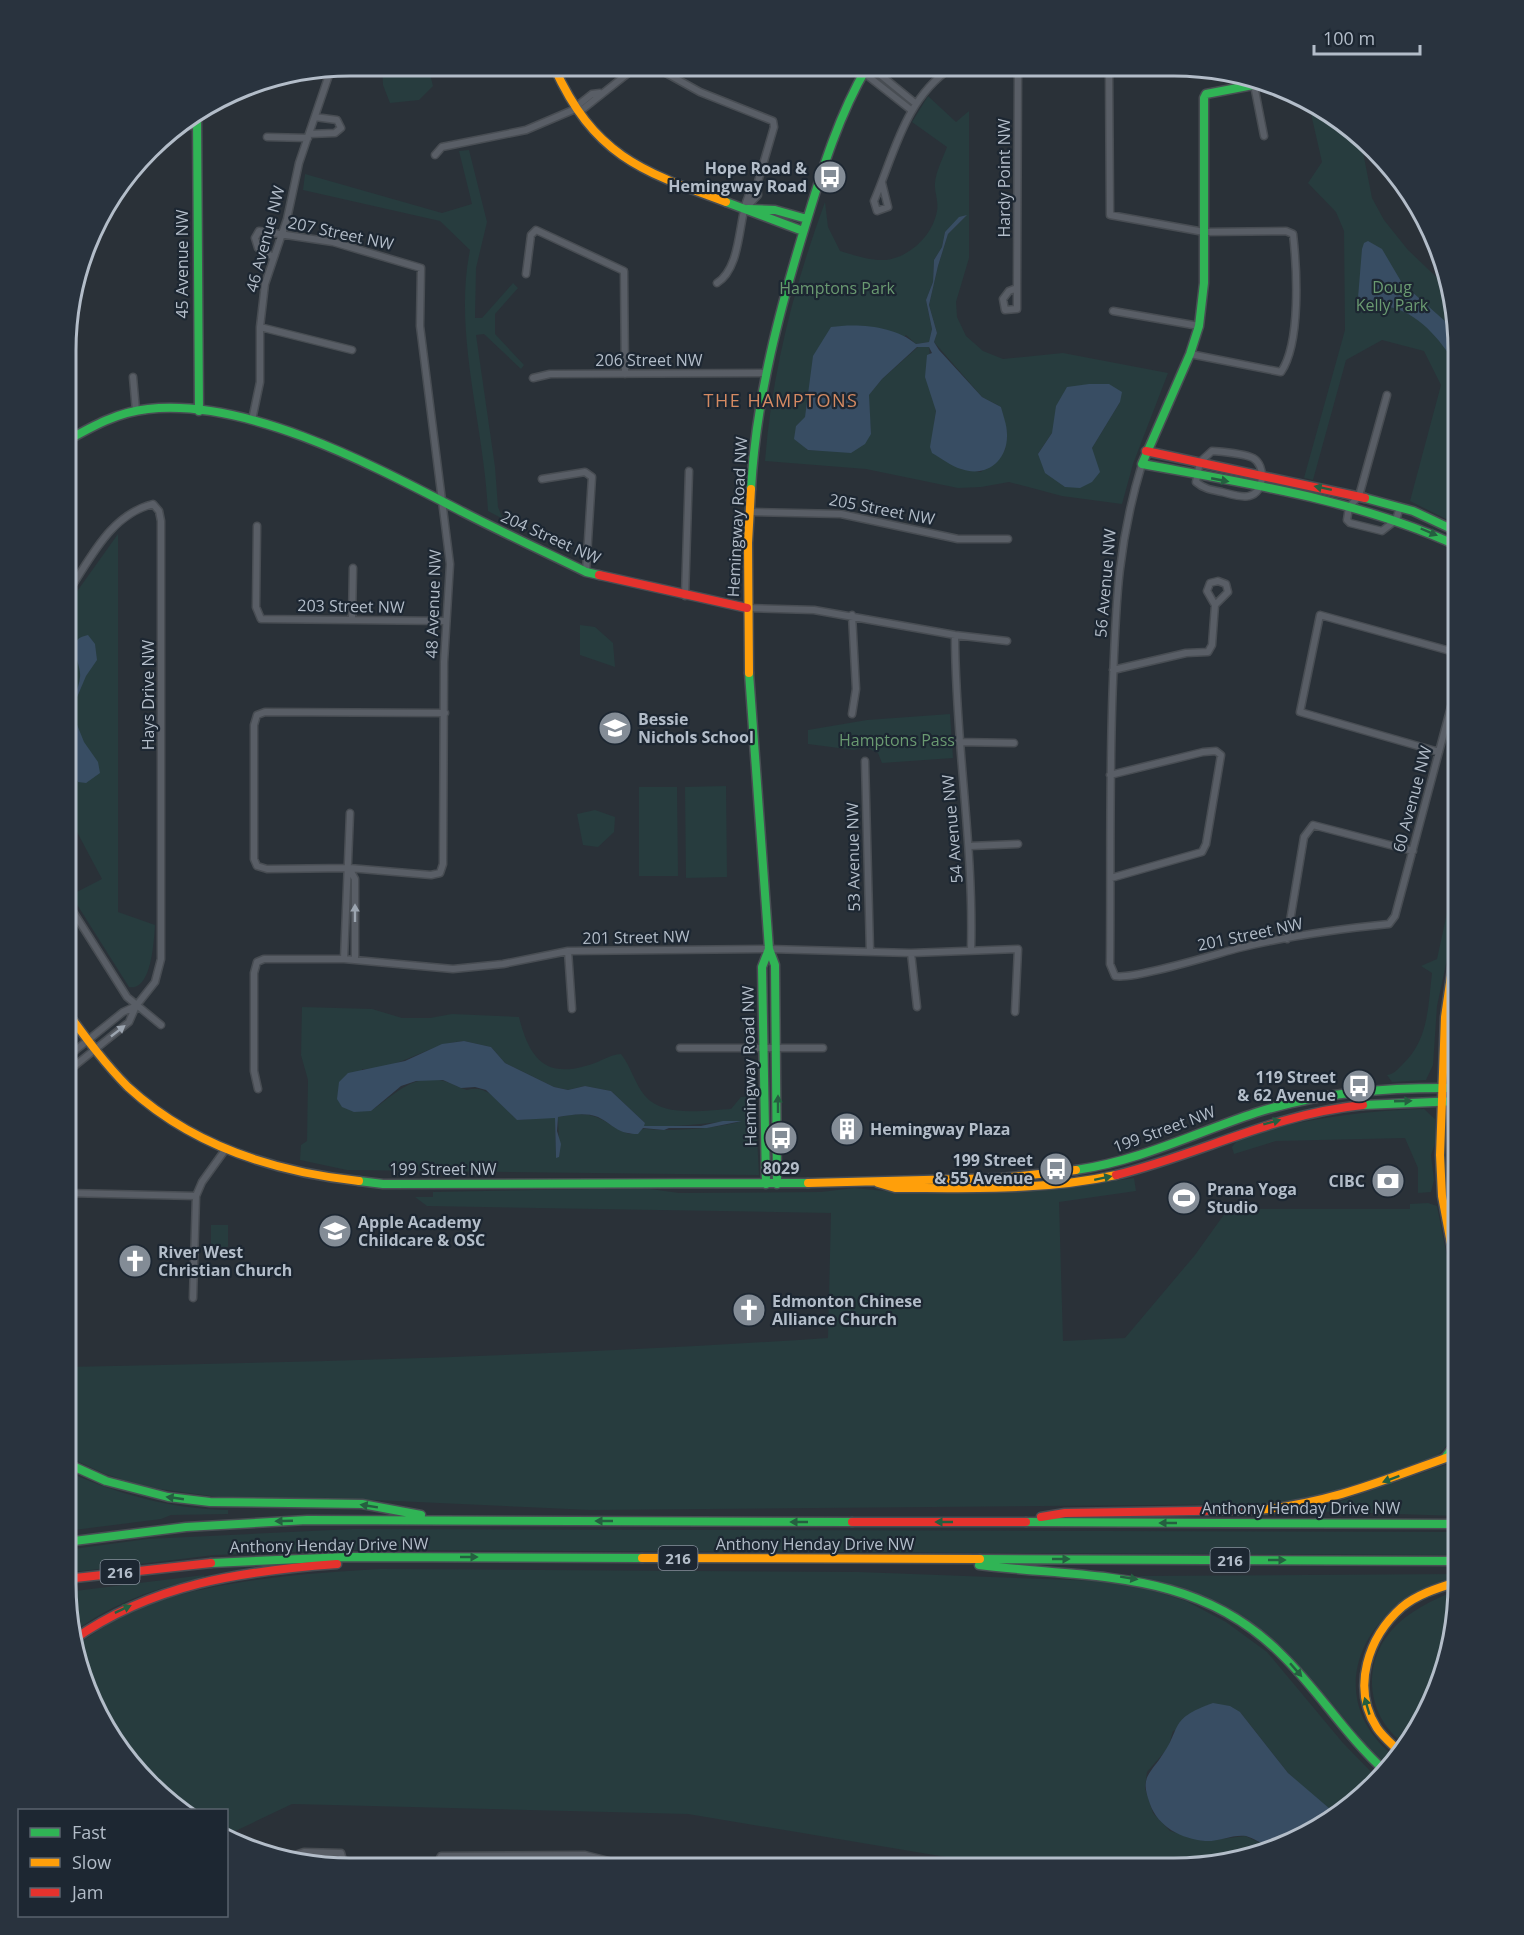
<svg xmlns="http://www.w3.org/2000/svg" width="1524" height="1935" font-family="'Open Sans',sans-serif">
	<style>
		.green { fill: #273c3e; fill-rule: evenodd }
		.water { fill: #384d63 }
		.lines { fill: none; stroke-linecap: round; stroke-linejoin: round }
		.street-casing { stroke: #484d53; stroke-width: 9 }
		.fast-casing { stroke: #484d53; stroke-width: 11 }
		.slow-casing { stroke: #484d53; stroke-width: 11 }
		.jam-casing { stroke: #484d53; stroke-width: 11 }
		.street { stroke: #595e66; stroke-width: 6 }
		.fast { stroke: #30b455; stroke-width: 8 }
		.slow { stroke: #ff9f0a; stroke-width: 8 }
		.jam { stroke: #e5322d; stroke-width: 8 }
		.oneway { fill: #255f40 }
		.oneway2 { fill: #9ca5b0 }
		.labels { text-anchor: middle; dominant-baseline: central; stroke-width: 4.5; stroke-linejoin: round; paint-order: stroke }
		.shield { fill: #1d2732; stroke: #86909c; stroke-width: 1.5 }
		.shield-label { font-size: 15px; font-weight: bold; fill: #b3bdc9 }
		.poi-label { font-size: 16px; font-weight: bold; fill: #b3bdc9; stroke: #1d2732; text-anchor: start }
		.street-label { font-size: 16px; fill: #b3bdc9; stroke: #1d2732 }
		.park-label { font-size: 16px; fill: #6a9a71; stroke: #1d2732 }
		.neighbourhood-label { font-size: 18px; letter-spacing: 1.5px; fill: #d58a62; stroke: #1d2732 }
		.rim { fill: none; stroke: #b3bdc9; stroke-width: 3 }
	</style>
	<rect width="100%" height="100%" fill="#2a3138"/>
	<path class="green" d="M382,66H428L433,86L419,100L390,103L383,85Z
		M928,96L956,122L969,111V258L956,302L957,317L966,336L983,351L1003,359L1063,353L1168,373L1133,464L1122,504L1062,496L1009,482L981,487L958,488L866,469L765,461C772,372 794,286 825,202L828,227L840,251C854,255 870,261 886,260C910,257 933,235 937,211C939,201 934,192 935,183C936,171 943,158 947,147L912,122ZM967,215L948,234L938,266L929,305L937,333L934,342L982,397L1001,407L1007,433L1005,450L981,472L961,469L934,424L936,411L929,347H918L882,379L868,396L871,434L829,451L807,450L796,426L805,418L906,335L916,344L929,342L932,329L926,300L933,282L934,260L942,247L945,232ZM1120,402L1092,448L1038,454L1052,433Z
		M1309,105L1332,114L1362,147L1372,198L1384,220L1408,250L1450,290L1458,350V525L1410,501L1441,385L1424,351L1382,340L1346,360L1313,480L1304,478L1345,330L1344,231L1336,212L1308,183L1322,162Z
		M469,150L487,222L476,268L475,318H482L513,283L518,288L495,314V334L524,365L521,369L484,334L476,335L495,467L498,507L503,519L488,511C484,425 453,333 470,250L440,221L303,190L305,174L442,213L472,204L459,151Z
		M118,534V912L155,925C154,939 152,992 129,987L71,895L102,879L68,815V604Z
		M580,625L595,627L613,643L615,667L580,655Z
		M950,714L953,758L882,763L878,753L865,747L854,750L808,744V730L867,720Z
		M726,786L727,877L686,878L685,787Z
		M639,787H677L678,876H639Z
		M595,810L615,817L614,832L598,847L583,845L577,814Z
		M1458,862V908L1437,1006L1433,1065L1426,1080L1392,1082L1387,1075C1394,1074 1397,1070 1402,1065C1429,1040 1428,1006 1432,973L1421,966L1437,959Z
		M302,1007L372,1009L402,1018H430L452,1014L519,1017C530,1062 548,1080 595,1063C605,1059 610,1055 621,1054C631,1067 635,1084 645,1096C664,1118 705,1110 731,1109L741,1097L755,1096L759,1175L347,1170L300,1160L301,1145L307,1141L308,1080L301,1055ZM464,1041L491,1047L505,1063L554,1087L568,1090L585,1086L611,1091L645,1123L643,1126C677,1128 709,1122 742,1121C718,1128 687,1130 662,1130C646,1130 645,1126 630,1134C615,1130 608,1121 596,1117C583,1112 570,1115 558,1117C558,1132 561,1143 556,1157L555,1117L517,1120C503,1106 488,1083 467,1090C459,1088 452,1083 444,1081C413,1073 394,1095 371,1111L362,1069C397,1071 429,1043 464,1041Z
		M1424,1109L1435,1119L1436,1141L1431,1155L1434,1180L1431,1192L1418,1193V1168L1405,1138L1276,1141L1234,1154L1232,1147L1239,1138C1301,1119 1359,1111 1424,1109Z
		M1134,1178L1136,1191L1059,1202L1063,1341L1125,1338L1195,1255L1228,1209H1410V1204L1428,1203L1437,1206L1458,1310L1457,1435L1436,1457L1334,1493L1268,1504L591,1510L352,1499L218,1497L145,1487L105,1474L66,1456V1367C321,1362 575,1355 828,1338L831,1213L427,1206L415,1197H433V1192L643,1188L679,1193L821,1192L854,1188L905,1193H970L1050,1190Z
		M211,1225H228V1247H211Z
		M1457,1461V1516L1279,1510L1335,1503Z
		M66,1471C117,1494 171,1509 228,1510V1514L171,1515L161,1519L66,1531Z
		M353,1529L1457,1532V1555L349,1550L214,1555L66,1573V1550L147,1539Z
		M381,1569L859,1572L1098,1581L1142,1587L1186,1601L1226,1622L1267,1652L1343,1743L1379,1780L1337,1815L1330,1812L1288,1773L1240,1712L1173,1731L1168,1748L1147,1772L1145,1788L1153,1813L1170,1831L1205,1841L1245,1836L1267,1846L1192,1868H1012L688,1814L292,1804L227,1835L226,1810H183L104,1726L76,1658L74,1647C91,1635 107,1624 124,1615C191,1581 307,1573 381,1569Z
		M1457,1574V1578C1369,1595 1314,1694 1396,1758L1388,1768L1368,1750L1285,1652L1180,1587L1137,1576Z
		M204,1575V1577C151,1590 117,1601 72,1633L67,1592Z
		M1457,1590V1603L1420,1727L1406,1745C1368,1720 1360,1666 1391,1631C1408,1611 1433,1600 1457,1590Z"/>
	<path class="water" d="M967,215L948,234L938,266L929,305L937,333L934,342L939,350L982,397L1001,407C1003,415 1007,425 1007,434C1008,461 986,478 961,469C951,466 941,458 932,453L930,447L936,411L925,377L927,355L932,353L929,347H917L882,379L869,395L871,434L865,444L851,453L808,450L794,439L796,426L805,417L813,356L831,327C858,323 895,326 916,344L929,342L932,329L926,300L933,282L934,260L942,247L945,232L959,217Z
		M1368,241L1382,249L1402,283L1455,330L1458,369C1444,344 1422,316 1394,308C1380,304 1370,306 1358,298L1362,249L1364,243Z
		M1089,384H1109L1122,392L1120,402L1092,448L1100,472L1092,482L1080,488L1065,487L1045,473L1038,454L1052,433L1056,406L1067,387Z
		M88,635L95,644L97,660L86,676L75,702L74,717L84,742L98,762L100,773L86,783L78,782L69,763C76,745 69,731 70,713C71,700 79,690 80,677C82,662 62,640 88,635Z
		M464,1041L491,1047L505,1063L554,1087L568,1090L585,1086L611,1091L645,1123L644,1126H701L723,1121H742L707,1128H669L664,1130L643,1128L638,1134C617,1134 614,1125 598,1117C585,1112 571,1115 558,1117L557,1131L561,1144L559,1157L556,1158L555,1118L517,1120L486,1090L475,1087L461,1088L443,1080L416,1081L401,1086L371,1111L354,1112L342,1107L337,1099L339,1082L348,1073L405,1061L442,1044Z
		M1213,1703L1230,1706L1240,1712L1288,1773L1337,1815L1315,1831L1267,1846C1261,1843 1253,1838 1246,1836C1233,1834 1218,1842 1205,1841C1182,1839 1158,1827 1150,1804C1142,1781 1145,1778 1159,1760C1184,1727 1166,1720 1213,1703Z"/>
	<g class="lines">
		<defs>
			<path id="street" d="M655,67L700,92L773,121L774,127L757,185L758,195L745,209
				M872,68L915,103
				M1109,68L1110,215L1204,232L1286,231L1293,234C1297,269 1301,343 1281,372L1190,354
				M864,73L911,110
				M1254,85L1264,136
				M573,109L592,94L600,93
				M181,126H197
				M309,134L335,133L341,128L337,120L315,117
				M267,137L308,138
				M435,155L442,147L526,130L573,110L583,109L636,67
				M882,183L888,207L877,211L874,201C895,152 905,99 951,68
				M273,257L258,248L255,238L259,231L333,242L421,268L420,326L450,564L444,662L443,864L440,873L431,875L349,868L267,869L257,866L254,859V725L257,715L265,712L445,713
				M526,274L531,235L536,230L624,271L625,374
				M717,283C747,264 735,199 757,185
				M1017,288V309L1005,310L1003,299L1009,291L1017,288L1018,68
				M1113,311L1199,326
				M260,327L352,350
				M133,377L136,411
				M533,378L550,374L765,373
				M1387,395L1359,496L1349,507L1347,520L1350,523L1382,531L1396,520L1400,507
				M252,420L260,382V327L265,284L287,219L299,163L331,69
				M1212,451C1224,452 1242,453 1253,458C1266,465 1265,493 1249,496C1241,498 1230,494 1222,492C1212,490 1204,489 1196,482L1200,462Z
				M1142,464C1118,543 1116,600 1113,681C1109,775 1111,870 1110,964L1115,976C1133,980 1216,954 1239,948C1288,936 1339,929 1389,924L1395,916L1452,703L1458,611
				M542,479L585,472L592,477L586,572
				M750,512L841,514L958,539H1008
				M257,526L256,607L261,619L446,621
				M1218,581L1226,584L1228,592L1215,605L1207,591L1210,583Z
				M685,596L689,471
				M747,608L814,610L955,635L1007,641
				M352,618L353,568
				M955,635C955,741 974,844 971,949
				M1113,670L1186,653L1208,652L1212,645L1215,605
				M852,714L856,689L852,615
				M958,742L1014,743
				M1439,752L1300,712L1320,615L1454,652
				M865,761L870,952
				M1110,775L1203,752L1216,751L1221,755L1206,844L1202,852L1111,878
				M970,846L1018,844
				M349,868L355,879V960
				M67,902L127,997L161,1025
				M1287,939L1304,837L1313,825L1413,851
				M568,951L572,1009
				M911,953L917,1007
				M344,959L350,813
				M680,1048H823
				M67,1057L123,1012L136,1006
				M67,1072L129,1022L136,1006L155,982L161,959V521L159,511L153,504C110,515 91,558 68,592
				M258,1089L254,1071V973L257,962L264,959H344L453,969L503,964L568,951L769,949L911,953L1018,949L1015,1012
				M67,1193L196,1196
				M193,1298L196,1196L202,1182L225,1150
				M524,1857V1868
				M284,1859L304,1852L341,1853L345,1868
				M435,1868L441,1856L585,1855L609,1861L612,1868"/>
			<path id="fast" d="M1253,85L1206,94L1204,98V283L1199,326L1190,354L1142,464C1250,484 1358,500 1458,546
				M197,117L199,411
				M726,202L803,231
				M748,209L775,210L807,219
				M68,440C93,426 118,412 148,409C249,398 376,467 463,512C504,533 545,552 586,572L599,575
				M751,489C756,397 780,308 807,220C823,167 839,115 867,67
				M1365,498L1413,511L1458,532
				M749,673L769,949L775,965L777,1184
				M1363,1105L1458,1101
				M1076,1170C1139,1161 1195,1133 1255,1113C1321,1092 1389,1087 1458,1088
				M359,1181L383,1184L808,1183
				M766,1184L762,967L769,949
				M1445,1458L1457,1442
				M66,1463L106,1481L168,1497L210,1502L362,1504L421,1515
				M1026,1522L1457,1524
				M66,1542L186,1527L307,1520L852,1522
				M980,1559L1457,1561
				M211,1563L348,1557L642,1558
				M979,1565C1091,1579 1196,1568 1282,1655C1319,1691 1346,1736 1385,1771"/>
			<path id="slow" d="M554,67C594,155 640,171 726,202
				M749,673L748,543L751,489
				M1458,927L1445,1017L1440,1155L1442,1196L1458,1281
				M1450,994L1452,1079L1458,1097
				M67,1012C86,1038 105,1064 128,1087C191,1145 275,1172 359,1181
				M808,1183L1001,1178L1076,1170
				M878,1183L895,1188C969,1188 1043,1191 1116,1175
				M1257,1510C1330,1504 1389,1478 1457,1454
				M642,1558L980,1559
				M1400,1752C1393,1745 1383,1737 1377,1728C1351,1688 1368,1637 1402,1607C1418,1594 1438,1588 1457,1582"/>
			<path id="jam" d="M1146,451L1365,498
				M599,575L747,608
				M1116,1175C1201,1154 1273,1114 1363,1105
				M1041,1517L1065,1513L1257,1510
				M852,1522H1026
				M66,1579L211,1563
				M73,1640C152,1584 242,1571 337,1564"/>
		</defs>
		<use href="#street" class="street-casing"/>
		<use href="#fast" class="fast-casing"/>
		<use href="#slow" class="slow-casing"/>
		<use href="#jam" class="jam-casing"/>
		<use href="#street" class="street"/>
		<use href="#fast" class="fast"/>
		<use href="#slow" class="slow"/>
		<use href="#jam" class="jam"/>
	</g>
	<defs><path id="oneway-solid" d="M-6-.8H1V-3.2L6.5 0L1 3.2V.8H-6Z" transform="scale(1.5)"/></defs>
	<g class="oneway">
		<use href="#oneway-solid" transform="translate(1220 480) rotate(11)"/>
		<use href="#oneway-solid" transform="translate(1323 488) rotate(-168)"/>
		<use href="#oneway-solid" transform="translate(1429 532) rotate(23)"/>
		<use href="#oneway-solid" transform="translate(1403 1101) rotate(-2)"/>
		<use href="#oneway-solid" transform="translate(778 1104) rotate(-90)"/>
		<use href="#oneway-solid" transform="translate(1272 1122) rotate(-15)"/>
		<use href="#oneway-solid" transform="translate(1103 1178) rotate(-12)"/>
		<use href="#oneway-solid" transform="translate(1391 1479) rotate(159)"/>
		<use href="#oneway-solid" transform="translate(175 1498) rotate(-172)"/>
		<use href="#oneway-solid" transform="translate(369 1506) rotate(-171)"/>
		<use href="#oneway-solid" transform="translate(284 1521) rotate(178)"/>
		<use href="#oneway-solid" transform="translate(604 1521) rotate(-180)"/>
		<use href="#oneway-solid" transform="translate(799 1522) rotate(-180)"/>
		<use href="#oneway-solid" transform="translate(944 1522) rotate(-180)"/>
		<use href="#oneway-solid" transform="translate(1168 1523) rotate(-180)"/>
		<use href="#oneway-solid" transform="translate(469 1557)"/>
		<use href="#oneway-solid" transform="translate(1061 1559)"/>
		<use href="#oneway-solid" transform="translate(1277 1560)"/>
		<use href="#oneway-solid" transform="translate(1129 1578) rotate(9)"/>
		<use href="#oneway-solid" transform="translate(123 1609) rotate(-25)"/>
		<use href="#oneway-solid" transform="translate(1296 1670) rotate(49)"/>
		<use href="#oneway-solid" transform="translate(1367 1706) rotate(-106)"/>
	</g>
	<g class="oneway2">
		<use href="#oneway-solid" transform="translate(355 913) rotate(-90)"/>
		<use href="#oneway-solid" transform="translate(118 1031) rotate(-38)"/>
	</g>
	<defs>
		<symbol id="bus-disc" viewBox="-11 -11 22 22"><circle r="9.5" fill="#838c96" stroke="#1d2732"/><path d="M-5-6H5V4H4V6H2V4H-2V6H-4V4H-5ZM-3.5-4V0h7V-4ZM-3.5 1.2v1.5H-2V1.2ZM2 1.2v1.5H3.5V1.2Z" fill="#fff"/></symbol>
		<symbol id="school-disc" viewBox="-11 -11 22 22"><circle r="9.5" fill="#838c96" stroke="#1d2732"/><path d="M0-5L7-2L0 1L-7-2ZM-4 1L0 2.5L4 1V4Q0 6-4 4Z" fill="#fff"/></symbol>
		<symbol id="building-disc" viewBox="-11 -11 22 22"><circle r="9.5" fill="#838c96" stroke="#1d2732"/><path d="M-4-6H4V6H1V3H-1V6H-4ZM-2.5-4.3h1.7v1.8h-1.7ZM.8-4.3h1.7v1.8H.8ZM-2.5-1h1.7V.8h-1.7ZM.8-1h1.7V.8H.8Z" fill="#fff"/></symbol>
		<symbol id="bank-disc" viewBox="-11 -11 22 22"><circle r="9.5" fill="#838c96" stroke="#1d2732"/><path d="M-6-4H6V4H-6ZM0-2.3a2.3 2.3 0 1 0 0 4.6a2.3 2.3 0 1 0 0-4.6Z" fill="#fff"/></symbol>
		<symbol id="stadium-disc" viewBox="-11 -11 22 22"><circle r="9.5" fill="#838c96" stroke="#1d2732"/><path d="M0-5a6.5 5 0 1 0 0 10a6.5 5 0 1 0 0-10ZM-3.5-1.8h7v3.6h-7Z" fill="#fff"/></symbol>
		<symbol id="church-disc" viewBox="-11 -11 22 22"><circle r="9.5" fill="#838c96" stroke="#1d2732"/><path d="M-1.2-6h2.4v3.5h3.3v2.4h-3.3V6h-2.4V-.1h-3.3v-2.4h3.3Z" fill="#fff"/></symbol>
	</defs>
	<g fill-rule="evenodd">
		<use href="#bus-disc" x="811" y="158" width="38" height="38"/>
		<use href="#school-disc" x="596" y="709" width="38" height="38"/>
		<use href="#bus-disc" x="1340" y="1067" width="38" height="38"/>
		<use href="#building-disc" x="828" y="1110" width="38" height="38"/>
		<use href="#bus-disc" x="762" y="1119" width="38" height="38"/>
		<use href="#bus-disc" x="1037" y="1150" width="38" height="38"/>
		<use href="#bank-disc" x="1369" y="1162" width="38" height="38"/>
		<use href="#stadium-disc" x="1165" y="1179" width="38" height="38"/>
		<use href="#school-disc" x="316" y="1212" width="38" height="38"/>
		<use href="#church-disc" x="116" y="1242" width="38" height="38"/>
		<use href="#church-disc" x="730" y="1291" width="38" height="38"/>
	</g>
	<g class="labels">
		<g class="shield">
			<rect x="658.5" y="1546" width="39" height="24" rx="4.5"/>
			<rect x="1210.5" y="1548" width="39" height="24" rx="4.5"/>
			<rect x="100.5" y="1560" width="39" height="24" rx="4.5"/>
		</g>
		<g class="shield-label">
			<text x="678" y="1558">216</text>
			<text x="1230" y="1560">216</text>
			<text x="120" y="1572">216</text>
		</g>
		<g class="poi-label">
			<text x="807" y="168" text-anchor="end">Hope Road &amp;<tspan x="807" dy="18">Hemingway Road</tspan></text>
			<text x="638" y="719">Bessie<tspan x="638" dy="18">Nichols School</tspan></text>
			<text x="1336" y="1077" text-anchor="end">119 Street<tspan x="1336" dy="18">&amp; 62 Avenue</tspan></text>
			<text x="870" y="1129">Hemingway Plaza</text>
			<text x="1033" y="1160" text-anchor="end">199 Street<tspan x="1033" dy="18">&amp; 55 Avenue</tspan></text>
			<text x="781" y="1168" text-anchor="middle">8029</text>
			<text x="1365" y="1181" text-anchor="end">CIBC</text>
			<text x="1207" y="1189">Prana Yoga<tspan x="1207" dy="18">Studio</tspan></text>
			<text x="358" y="1222">Apple Academy<tspan x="358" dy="18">Childcare &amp; OSC</tspan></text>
			<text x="158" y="1252">River West<tspan x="158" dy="18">Christian Church</tspan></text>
			<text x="772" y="1301">Edmonton Chinese<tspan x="772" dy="18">Alliance Church</tspan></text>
		</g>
		<g class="street-label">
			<text transform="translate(1004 178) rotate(-90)">Hardy Point NW</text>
			<text transform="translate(341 233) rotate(12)">207 Street NW</text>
			<text transform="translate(265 239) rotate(-75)">46 Avenue NW</text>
			<text transform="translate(182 264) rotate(-90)">45 Avenue NW</text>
			<text x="649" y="360">206 Street NW</text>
			<text transform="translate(882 509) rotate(11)">205 Street NW</text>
			<text transform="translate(737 517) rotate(-87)">Hemingway Road NW</text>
			<text transform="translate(551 537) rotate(24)">204 Street NW</text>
			<text transform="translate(1105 583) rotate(-85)">56 Avenue NW</text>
			<text transform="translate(433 604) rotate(-88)">48 Avenue NW</text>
			<text transform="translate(351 606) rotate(1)">203 Street NW</text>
			<text transform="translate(148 695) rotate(-90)">Hays Drive NW</text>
			<text transform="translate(1412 799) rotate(-75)">60 Avenue NW</text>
			<text transform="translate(952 829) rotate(-95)">54 Avenue NW</text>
			<text transform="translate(853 857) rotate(-91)">53 Avenue NW</text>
			<text transform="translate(1250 934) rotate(-12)">201 Street NW</text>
			<text transform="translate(636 937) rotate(-1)">201 Street NW</text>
			<text transform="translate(749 1066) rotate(-91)">Hemingway Road NW</text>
			<text transform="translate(1164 1129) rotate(-20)">199 Street NW</text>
			<text x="443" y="1169">199 Street NW</text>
			<text x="1301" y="1508">Anthony Henday Drive NW</text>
			<text x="815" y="1544">Anthony Henday Drive NW</text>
			<text transform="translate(329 1545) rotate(-1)">Anthony Henday Drive NW</text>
		</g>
		<g class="park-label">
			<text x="1392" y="287">Doug<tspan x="1392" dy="18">Kelly Park</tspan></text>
			<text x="837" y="288">Hamptons Park</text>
			<text x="897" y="740">Hamptons Pass</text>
		</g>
		<g class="neighbourhood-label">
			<text x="781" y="400">THE HAMPTONS</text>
		</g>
	</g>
	<path d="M0 0H1524V1935H0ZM350 76H1174A274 274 0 0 1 1448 350V1584A274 274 0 0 1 1174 1858H350A274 274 0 0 1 76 1584V350A274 274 0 0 1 350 76Z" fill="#29333e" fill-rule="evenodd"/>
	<path class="rim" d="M350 76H1174A274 274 0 0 1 1448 350V1584A274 274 0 0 1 1174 1858H350A274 274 0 0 1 76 1584V350A274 274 0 0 1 350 76Z"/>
	<rect x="18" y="1809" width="210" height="108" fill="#1d2732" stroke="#59636e" stroke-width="1.5"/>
	<rect x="30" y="1828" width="30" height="9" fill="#30b455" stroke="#59636e" stroke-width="1.5"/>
	<text x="72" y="1839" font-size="18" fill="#b3bdc9">Fast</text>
	<rect x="30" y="1858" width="30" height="9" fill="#ff9f0a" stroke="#59636e" stroke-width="1.5"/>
	<text x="72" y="1869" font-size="18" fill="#b3bdc9">Slow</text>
	<rect x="30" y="1888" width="30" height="9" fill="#e5322d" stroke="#59636e" stroke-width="1.5"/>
	<text x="72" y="1899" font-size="18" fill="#b3bdc9">Jam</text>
	<path d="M1314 45v9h106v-9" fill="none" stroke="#b3bdc9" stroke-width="3"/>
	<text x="1323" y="45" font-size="18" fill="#b3bdc9" stroke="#1d2732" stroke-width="4.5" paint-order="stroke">100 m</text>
</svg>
